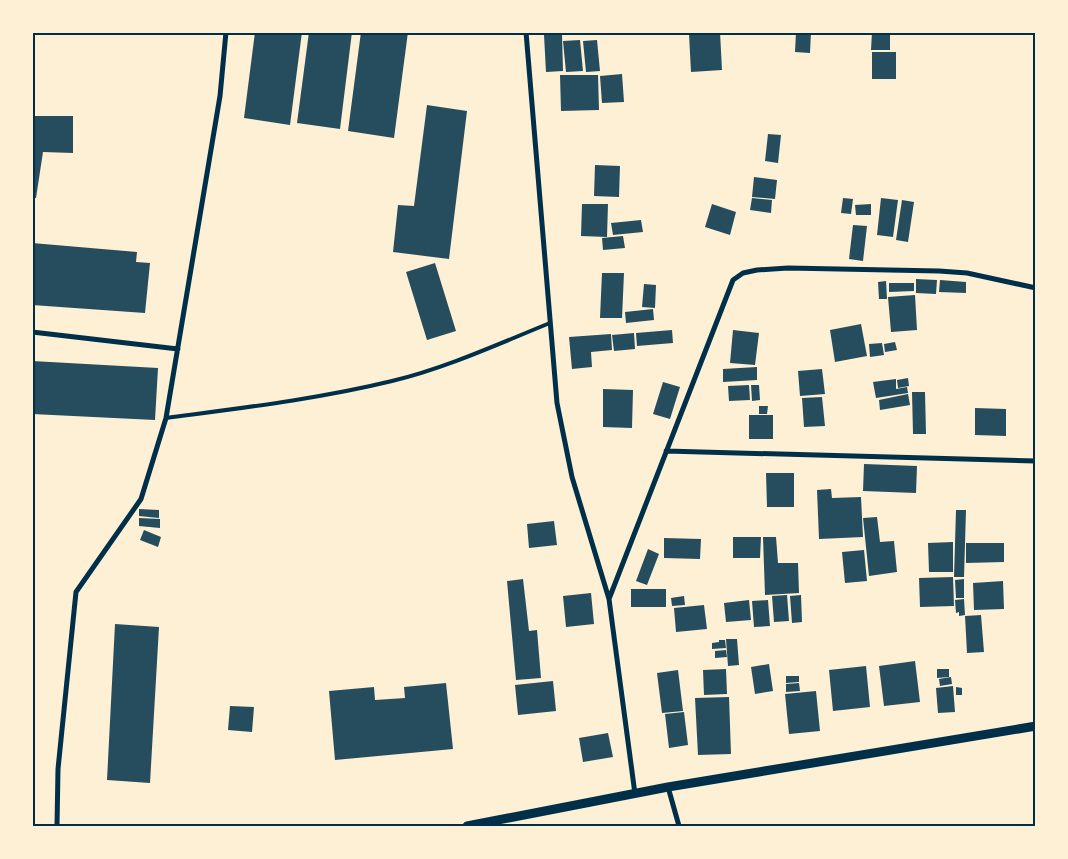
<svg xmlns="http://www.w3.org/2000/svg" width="1068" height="859" font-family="'Times New Roman',serif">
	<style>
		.building { fill: #264d5e }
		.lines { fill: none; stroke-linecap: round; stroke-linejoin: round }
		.service { stroke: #003049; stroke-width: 4 }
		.minor { stroke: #003049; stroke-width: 5 }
		.tertiary { stroke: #003049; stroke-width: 9 }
		.neatline { fill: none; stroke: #003049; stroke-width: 2 }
	</style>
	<rect width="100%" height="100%" fill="#fdf0d5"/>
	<path class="building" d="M255,32H302L290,125L244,118Z
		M309,32H352L340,129L297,123Z
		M361,32H408L394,138L348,131Z
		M720,32L722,70L691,72L689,34Z
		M796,32H811L810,53L795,52Z
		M872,32H890V50H871Z
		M562,34L563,71L546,72L544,35Z
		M580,40L583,71L566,72L563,41Z
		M597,40L600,71L586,72L583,41Z
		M872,52H896V79H872Z
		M622,74L624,102L602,103L600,76Z
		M560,75H598L599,110L561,111Z
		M427,105L467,111L449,259L393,252L398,205L414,206Z
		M32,116H73V153L43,152L36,198H32Z
		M768,134L781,135L778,163L765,161Z
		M595,165L620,166L619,197L594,196Z
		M754,177L777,180L775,199L752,197Z
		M752,198L772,200L771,213L750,210Z
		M843,198L853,199L851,214L841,213Z
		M881,198L898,200L893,237L877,235Z
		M902,200L914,202L908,242L896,240Z
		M582,204H608L607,237L581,236Z
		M712,204L736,212L730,235L705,227Z
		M871,204V215H856L855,205Z
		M641,220L643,232L613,235L611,223Z
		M853,225L867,226L863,261L849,259Z
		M623,236L625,248L603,250L602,238Z
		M32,243L137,252L136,262L150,263L145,313L32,305Z
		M435,263L456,331L427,340L406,272Z
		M602,273H624L622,318H600Z
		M916,279L937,280L936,294L916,293Z
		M940,280L966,282V293L939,292Z
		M886,281L887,299H879L878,282Z
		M889,283H914V291L889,292Z
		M644,284L656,285L655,308L642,307Z
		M915,295L917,330L891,332L888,297Z
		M653,309L654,320L626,323L625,312Z
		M861,324L867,356L835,362L830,330Z
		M672,330L673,343L637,346L636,333Z
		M733,330L759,333L755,365L730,363Z
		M634,333L635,349L614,351L612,335Z
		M611,334L612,350L591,352L592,367L572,369L569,337Z
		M895,342L897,350L885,352L884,344Z
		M882,343L884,355L870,357L869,344Z
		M32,361L158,368L155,420L32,414Z
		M757,367V380L723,382V369Z
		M822,369L825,394L800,396L798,371Z
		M908,378L909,386L898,388L897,380Z
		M896,379V389L907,387L908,393L876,398L873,382Z
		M663,382L680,387L670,419L653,414Z
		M749,385L750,400L729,401L728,386Z
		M751,385H759L760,400L752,401Z
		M603,389L633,390L632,428L603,427Z
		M912,392H925L926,434H913Z
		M908,394L910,405L880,410L879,400Z
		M822,397L825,426L804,427L802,398Z
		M759,406H768L767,414H759Z
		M975,408L1006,409V436L975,435Z
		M749,415H773V439H749Z
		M864,464L917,466L916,493L863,491Z
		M766,473H794V507H767Z
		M831,489L832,498L861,497L863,537L819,539L817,490Z
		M139,509L159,510V518L139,516Z
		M956,510H966L964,577H954Z
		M877,517L880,542L894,541L897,572L869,576L863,518Z
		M139,518L160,519V528L139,526Z
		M554,521L557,545L529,548L527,524Z
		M144,530L161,537L158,547L140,540Z
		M733,537H761L760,558H733Z
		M763,537H776L778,563H798L799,593L765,595Z
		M664,538L701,539L700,559L664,558Z
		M953,542V572H929L928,543Z
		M966,543H1004V562L966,563Z
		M648,549L659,554L647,585L636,581Z
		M864,550L867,581L845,583L842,552Z
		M953,577L954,606L920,607L919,578Z
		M523,579L529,631L537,630L541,678L516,680L507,581Z
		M964,579V598H956L955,580Z
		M1003,581L1004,609L974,610L973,583Z
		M631,589H666V607H631Z
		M591,593L594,624L566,627L563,596Z
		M787,595L789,621L774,622L772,596Z
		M801,595L802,622L792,623L790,596Z
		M684,596L685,605L672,606L671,598Z
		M964,599L965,615L959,616V612L956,613L955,600Z
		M749,600L751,620L726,622L724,603Z
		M768,600L770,626L754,627L752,601Z
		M704,605L707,629L676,632L674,608Z
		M981,615L984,652L967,653L965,616Z
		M115,624L159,627L150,783L107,780Z
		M726,639H737L739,665L728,666Z
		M719,640H725L726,648L712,649V643L719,642Z
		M726,650L727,657L715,658V651Z
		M915,661L920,702L884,706L879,666Z
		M769,664L773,691L755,694L751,667Z
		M866,666L870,707L833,711L829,670Z
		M726,669L727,694L704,695L703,670Z
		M937,669H949V677L937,678Z
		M678,670L683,711L662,713L657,673Z
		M786,676H799V682L786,683Z
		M951,677L952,684L940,686L939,679Z
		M553,681L556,711L518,715L515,685Z
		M446,683L453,749L335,760L329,691L374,687L375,700L405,698L404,687Z
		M799,683L800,691L786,692V684Z
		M953,686L955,712L938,713L936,688Z
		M956,687L962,688V695H956Z
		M816,691L820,731L789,734L785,694Z
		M729,697L731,754L698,755L695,698Z
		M230,706L254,707L252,732L228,730Z
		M684,712L688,745L669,748L665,714Z
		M608,733L613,757L583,762L579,738Z"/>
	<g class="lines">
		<path class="service" d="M166,418C241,408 318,399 392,381C446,368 498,344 550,323"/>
		<path class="minor" d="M526,32L557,403L572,477L609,599L635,794
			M32,332L178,349
			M666,451L1036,461
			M609,599L733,280L743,273L757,270L788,268L939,271L967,273L1036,288
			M668,787L679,826
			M57,826L58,769L76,592L141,499L166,418L220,96L226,32"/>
		<path class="tertiary" d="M467,826L668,787L1036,726"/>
	</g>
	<rect width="1068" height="859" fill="none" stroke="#fdf0d5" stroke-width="68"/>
	<rect x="34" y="34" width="1000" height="791" class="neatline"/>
</svg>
